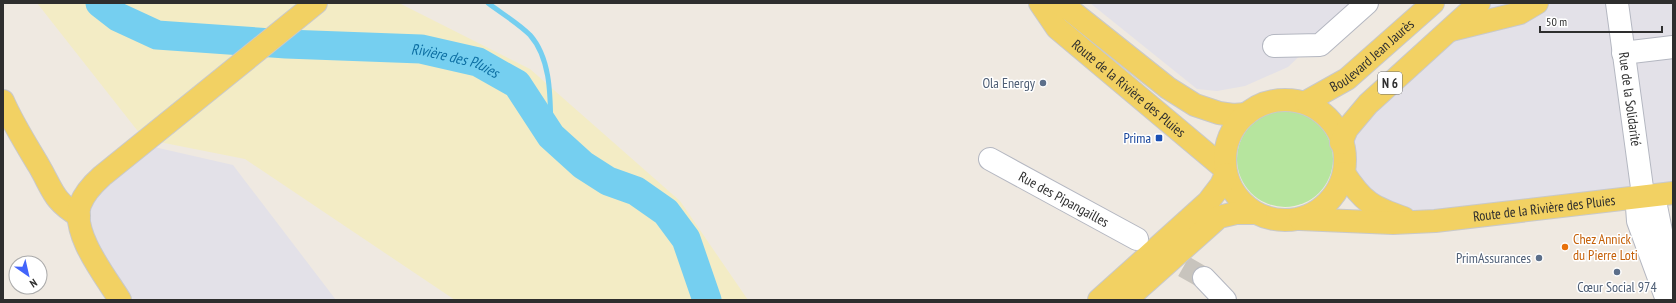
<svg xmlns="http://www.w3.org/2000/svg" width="1676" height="303" font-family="'PT Sans Narrow',sans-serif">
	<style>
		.industrial { fill: #e3e1e8 }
		.green { fill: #b6e59e }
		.sand { fill: #f3ecc5 }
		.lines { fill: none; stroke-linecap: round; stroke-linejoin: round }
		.stream { stroke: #75cff0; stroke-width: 5 }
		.river { stroke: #75cff0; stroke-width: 29 }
		.minor-tunnel { stroke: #c8c4bd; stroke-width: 22; stroke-dasharray: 22 11; stroke-linecap: butt }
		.minor-casing { stroke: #b4b7c1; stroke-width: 24 }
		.major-casing { stroke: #c9c9c9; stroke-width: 24 }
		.minor { stroke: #fff; stroke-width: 22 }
		.major { stroke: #f2d163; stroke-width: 22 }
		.service-dot { fill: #5c6f8a; stroke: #fff; stroke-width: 1.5 }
		.transit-dot { fill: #1a4fb4; stroke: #fff; stroke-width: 1.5 }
		.food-dot { fill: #e8710a; stroke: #fff; stroke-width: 1.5 }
		.labels { text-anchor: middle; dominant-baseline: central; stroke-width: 3; stroke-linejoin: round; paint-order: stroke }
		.shield { fill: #fff; stroke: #6d6d6d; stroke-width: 1 }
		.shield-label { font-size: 13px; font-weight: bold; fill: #2e2e2e }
		.street-label { font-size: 14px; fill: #2e2e2e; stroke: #fff }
		.service-label { font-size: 14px; fill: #4e5e75; stroke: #fff; text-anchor: end }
		.transit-label { font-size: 14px; fill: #164399; stroke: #fff; text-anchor: end }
		.food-label { font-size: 14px; fill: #c56008; stroke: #fff; text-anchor: start }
		.water-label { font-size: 15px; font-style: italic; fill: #0d6fa3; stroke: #fff }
	</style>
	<rect width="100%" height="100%" fill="#efe9e1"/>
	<path class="industrial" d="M1090,3H1355L1288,67L1245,86L1217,91L1197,89Z
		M1479,3H1673V193L1415,221L1344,173L1341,143Z
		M141,144L233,165L336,300H120L87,246V192Z"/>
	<path class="green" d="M1237 159a48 48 0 1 1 96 0a48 48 0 1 1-96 0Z"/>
	<path class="sand" d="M37,3H399L530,69L680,201L748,300H455L245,159L144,139Z"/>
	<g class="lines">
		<path class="stream" d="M488,3C501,13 518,23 530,35C553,61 550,104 551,136"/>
		<path class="river" id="s1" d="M100,3L118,17L157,35L286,44L421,49L478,62L517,84L551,136L583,165L608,181L636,191L666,212L686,239L707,300"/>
		<path class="minor-tunnel" d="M1155,250L1204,278"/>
		<defs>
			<g id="minor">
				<path id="s2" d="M1617,3L1643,195"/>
				<path d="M1274,46L1320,45L1367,3"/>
				<path d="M1623,53L1673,47"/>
				<path id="s3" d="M990,159L1137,239"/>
				<path d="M1643,195L1637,207L1638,221L1667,300"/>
				<path d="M1643,195L1656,206L1664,246L1673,272"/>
				<path d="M1204,278L1225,300"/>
			</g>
			<g id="major">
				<path id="s4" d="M1040,3L1057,28L1225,169"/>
				<path d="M1058,3L1070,10L1168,88L1195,105L1219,113L1233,115L1246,114"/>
				<path d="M1451,30L1520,13L1537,3"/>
				<circle cx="1285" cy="160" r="60"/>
				<path d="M3,101C13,124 26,144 39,166C53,190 53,201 79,216"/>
				<path id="s5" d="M1306,102L1347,79L1433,3"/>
				<path d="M1341,143L1347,129L1368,104L1479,3"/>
				<path d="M1344,173C1363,202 1372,207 1404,218"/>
				<path id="s6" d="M1300,219L1393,223L1435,221L1673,193"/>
				<path d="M120,300C106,277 71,234 80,205C84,194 93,184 102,176L316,3"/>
				<path d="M1099,300L1208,202L1221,185L1226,174"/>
				<path d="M1126,300L1219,217L1236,213H1256"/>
			</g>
		</defs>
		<use href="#minor" class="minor-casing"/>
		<use href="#major" class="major-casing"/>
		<use href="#minor" class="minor"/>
		<use href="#major" class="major"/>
	</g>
	<g class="service-dot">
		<circle cx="1043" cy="83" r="4"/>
		<circle cx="1539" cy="258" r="4"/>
		<circle cx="1617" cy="272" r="4"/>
	</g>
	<rect class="transit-dot" x="1155" y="134" width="8" height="8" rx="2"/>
	<circle class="food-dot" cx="1565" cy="247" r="4"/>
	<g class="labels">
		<rect class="shield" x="1378" y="72" width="24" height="22" rx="3"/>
		<g class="shield-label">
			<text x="1390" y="83">N 6</text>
		</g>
		<g class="street-label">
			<text stroke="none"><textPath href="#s5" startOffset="81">Boulevard Jean Jaurès</textPath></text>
			<text stroke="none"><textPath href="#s4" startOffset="124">Route de la Rivière des Pluies</textPath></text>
			<text stroke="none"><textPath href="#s2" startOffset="97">Rue de la Solidarité</textPath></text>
			<text stroke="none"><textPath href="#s3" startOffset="84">Rue des Pipangailles</textPath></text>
			<text stroke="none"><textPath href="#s6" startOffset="245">Route de la Rivière des Pluies</textPath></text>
		</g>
		<g class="service-label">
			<text x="1035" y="83">Ola Energy</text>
			<text x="1531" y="258">PrimAssurances</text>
			<text x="1617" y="287" text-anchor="middle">Cœur Social 974</text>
		</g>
		<g class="transit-label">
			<text x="1151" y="138">Prima</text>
		</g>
		<g class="food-label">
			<text x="1573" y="239">Chez Annick<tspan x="1573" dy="16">du Pierre Loti</tspan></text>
		</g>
		<g class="water-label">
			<text stroke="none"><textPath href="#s1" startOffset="366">Rivière des Pluies</textPath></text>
		</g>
	</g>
	<rect width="1676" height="303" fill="none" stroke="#2e2e2e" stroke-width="8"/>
	<g transform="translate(28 275) rotate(146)"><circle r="19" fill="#ffffff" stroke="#ababab"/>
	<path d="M0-3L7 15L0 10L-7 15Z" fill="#4264fb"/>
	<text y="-6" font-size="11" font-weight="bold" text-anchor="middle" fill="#2e2e2e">N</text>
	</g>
	<path d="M1540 26v6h122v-6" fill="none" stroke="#2e2e2e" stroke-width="2"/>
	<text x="1546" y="26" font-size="12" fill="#2e2e2e" stroke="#ffffff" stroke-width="3" paint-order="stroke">50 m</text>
</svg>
